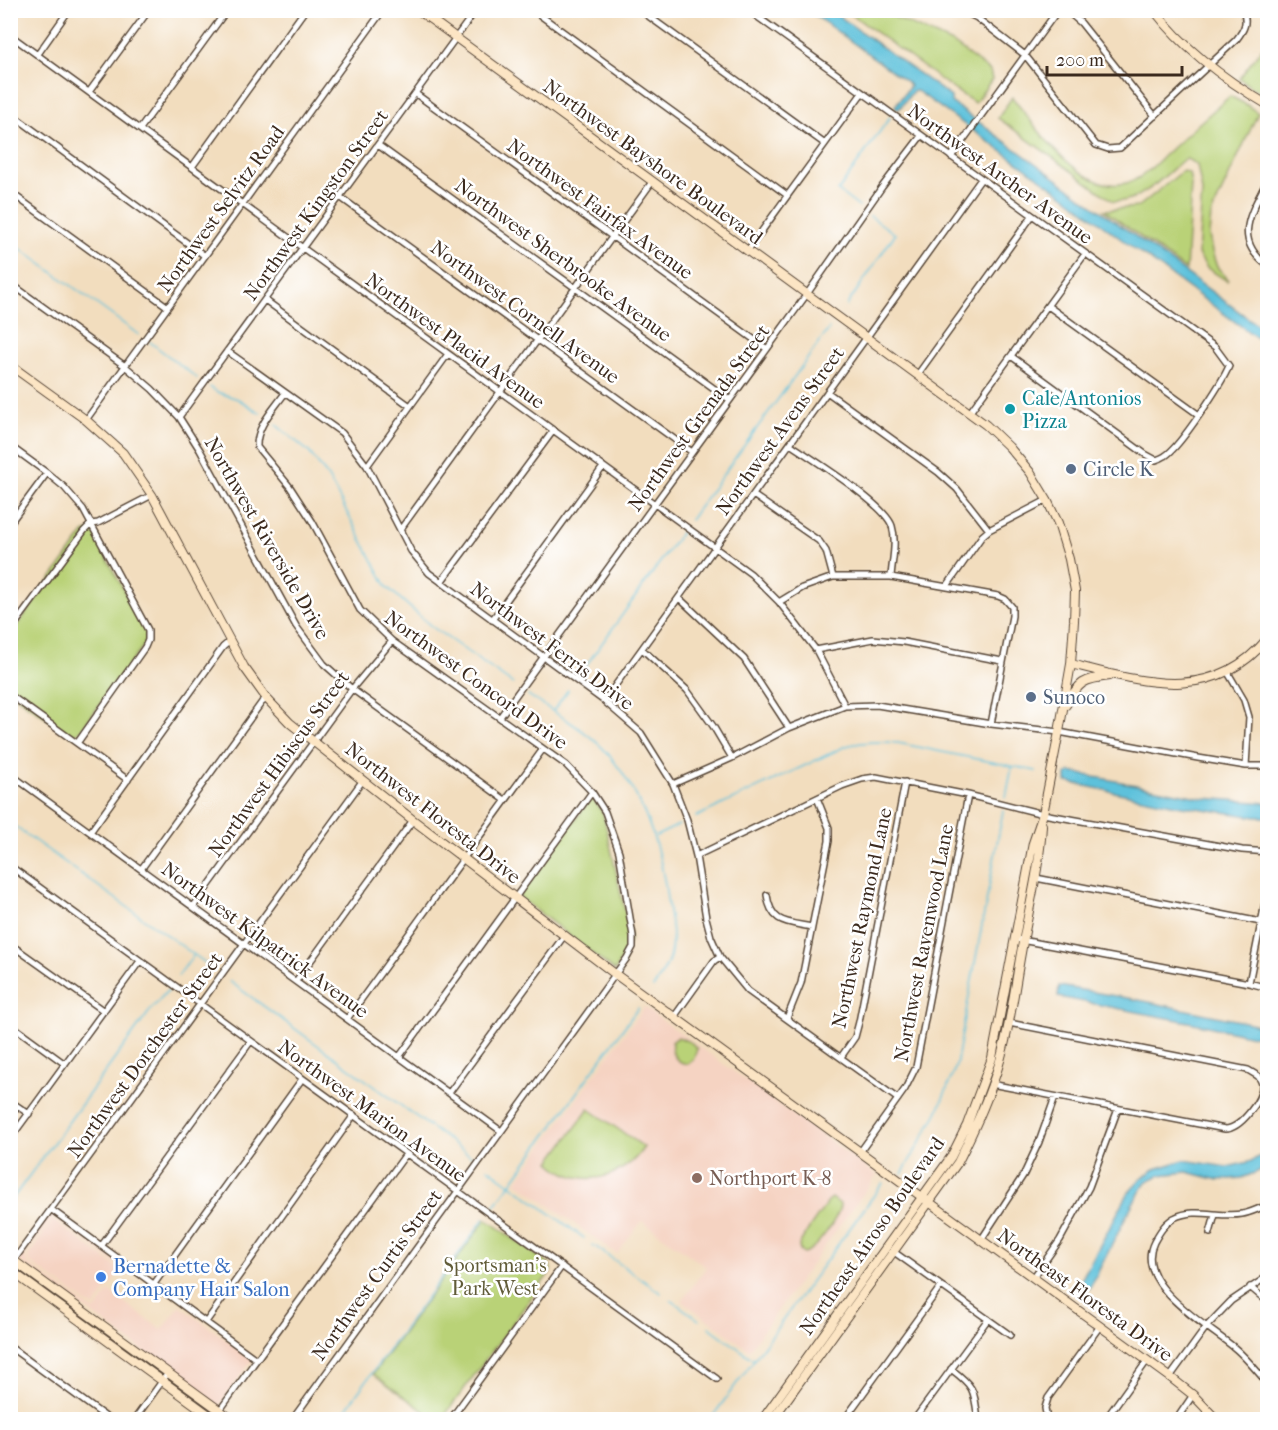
<svg xmlns="http://www.w3.org/2000/svg" width="1278" height="1430" font-family="'IM FELL French Canon',serif">
	<style>
		.built { fill: #f5d3c2 }
		.green { fill: #b9d277; stroke: #7a7e4a; stroke-width: 1.5 }
		.water { fill: #5dc1db; stroke: #4c767c; stroke-width: 1.5 }
		.lines { fill: none; stroke-linecap: round; stroke-linejoin: round }
		.stream { stroke: #5dc1db; stroke-width: 1.5 }
		.street-casing { stroke: #564536; stroke-width: 8 }
		.secondary-casing { stroke: #564536; stroke-width: 10 }
		.street { stroke: #fff; stroke-width: 5 }
		.secondary { stroke: #fce5c4; stroke-width: 8 }
		.culture-dot { fill: #0f9aa8; stroke: #fff; stroke-width: 2 }
		.service-dot { fill: #5c6f8a; stroke: #fff; stroke-width: 2 }
		.education-dot { fill: #8d6e63; stroke: #fff; stroke-width: 2 }
		.shop-dot { fill: #3f7fe0; stroke: #fff; stroke-width: 2 }
		.labels { text-anchor: middle; dominant-baseline: central; stroke-width: 5; stroke-linejoin: round; paint-order: stroke }
		.street-label { font-size: 20px; fill: #3b2a1e; stroke: #fff }
		.culture-label { font-size: 20px; fill: #0d838f; stroke: #fff; text-anchor: start }
		.service-label { font-size: 20px; fill: #4e5e75; stroke: #fff; text-anchor: start }
		.education-label { font-size: 20px; fill: #785e54; stroke: #fff; text-anchor: start }
		.park-label { font-size: 20px; fill: #615c39; stroke: #fff }
		.shop-label { font-size: 20px; fill: #366cbe; stroke: #fff; text-anchor: start }
	</style>
	<rect width="100%" height="100%" fill="#fff"/>
	<filter id="ink" filterUnits="userSpaceOnUse"><feTurbulence type="fractalNoise" baseFrequency=".0167" numOctaves="2"/><feDisplacementMap in="SourceGraphic" scale="12" xChannelSelector="R" yChannelSelector="G"/><feConvolveMatrix kernelMatrix="1 2 1 2 8 2 1 2 1" color-interpolation-filters="sRGB"/></filter>
	<filter id="wash" filterUnits="userSpaceOnUse"><feTurbulence type="fractalNoise" baseFrequency=".008" numOctaves="4" result="noise"/><feDisplacementMap in="SourceGraphic" scale="24" xChannelSelector="R" yChannelSelector="G"/><feGaussianBlur stdDeviation="1.35" result="paint"/><feColorMatrix in="noise" values="0 0 0 0 0 0 0 0 0 0 0 0 0 0 0 0 0 1.4 0 .05"/><feComposite in="paint" operator="in"/></filter>
	<g filter="url(#wash)">
		<rect width="100%" height="100%" fill="#f2ddbe"/>
		<path class="built" d="M644,1007L877,1175L749,1350L682,1301L706,1267L642,1221L617,1254L516,1182Z
			M52,1213L126,1267L124,1270L54,1217L25,1255L28,1264L93,1310L96,1309L109,1291L162,1330L180,1306L253,1359L219,1406L18,1260Z
			M53,1220L121,1270L94,1308L29,1262L28,1256Z"/>
		<path class="green" d="M847,11L883,12L954,44L990,71L992,79L975,103L956,91Z
			M1267,43L1268,93H1267L1252,88L1239,78C1250,66 1256,54 1267,43Z
			M1230,96L1247,105L1258,113L1211,215L1209,235L1212,252L1217,267L1228,279L1227,281L1207,268L1198,254L1202,191L1197,165L1187,159L1183,160C1164,176 1140,204 1113,201L998,118L1012,97C1039,130 1089,209 1140,177C1150,171 1159,160 1168,152C1188,133 1209,114 1230,96Z
			M1183,171L1189,173L1191,184L1186,270L1104,210L1138,207Z
			M88,531L94,533L146,633L144,645L81,730L73,736L11,693V634L84,533Z
			M592,797L603,813L630,934V941L615,971L518,896Z
			M678,1037L692,1043L697,1049L694,1058L687,1064C676,1062 670,1054 672,1042Z
			M589,1109L644,1147C624,1179 579,1191 550,1162Z
			M832,1198L840,1204C840,1216 816,1250 804,1253C801,1251 799,1250 799,1246C800,1240 827,1202 832,1198Z
			M486,1219L550,1265L551,1271L442,1419H435L373,1374Z"/>
		<path class="water" d="M809,11H832L951,97V102L1267,332V345L1121,239L1068,198L917,91H913L899,109H896L895,106L910,86L907,82Z
			M1070,772L1203,798L1267,803V817H1256L1176,805L1066,782V775Z
			M1059,986L1144,1001L1254,1024L1267,1029V1039L1189,1022L1058,997Z
			M1267,1153V1165L1257,1172L1242,1178L1218,1180L1187,1172L1160,1175L1147,1181L1133,1203L1090,1288L1077,1294L1081,1280L1129,1192L1141,1178L1155,1169L1184,1160L1227,1167L1249,1162Z"/>
		<g class="lines">
			<path class="stream" d="M433,12V10
				M859,207L838,191L890,117
				M10,241L139,335
				M847,305L895,234L870,216
				M150,342L197,378
				M210,387L217,392L238,399L260,413
				M275,424L309,452L328,477L387,587L431,626L513,684
				M690,520L829,329
				M580,674L683,530
				M528,695C554,713 588,730 609,755C645,798 662,851 668,906C671,922 674,939 670,956C667,968 660,977 653,988
				M553,711L568,690
				M1006,797L1012,767
				M696,817L846,746C864,741 879,741 898,743L1036,771
				M10,823L214,969
				M656,836L679,825
				M178,976L193,956
				M229,981L472,1157
				M488,1168L584,1238
				M902,1174L937,1113L956,1066L1003,811
				M10,1202L152,1008L168,990
				M494,1207L638,1008
				M593,1245L661,1293
				M671,1300L699,1320
				M709,1327L753,1359
				M338,1420L484,1219
				M710,1420L883,1183"/>
		</g>
	</g>
	<g filter="url(#ink)">
		<g class="lines">
			<defs>
				<path id="street" d="M533,10L787,195
					M640,10L825,144
					M748,10L1215,347L1229,366C1222,383 1180,447 1165,456C1162,458 1159,459 1156,460L1145,454L1011,356
					M961,10L977,18L1025,55L1096,145L1108,149L1120,148L1236,40C1244,30 1248,23 1243,10
					M1066,10L1081,23L1155,116
					M10,35L751,574L779,602L816,650L845,706
					M38,54L69,10
					M89,92L149,10
					M416,94L767,349
					M10,113L205,256
					M140,129L227,10
					M378,145L730,400
					M951,157L1058,10
					M192,167L305,10
					M1268,179C1252,212 1231,239 1268,266
					M10,192L168,307
					M340,197L692,452
					M748,250L862,93
					M10,283L125,366L152,389L179,417L200,450L296,626L324,664L352,689L505,800
					M265,300L410,406
					M1048,306L1199,415
					M227,351L342,433L367,466L411,551L429,573L604,701L641,733L673,784L687,820L696,856L706,918L711,937L720,957L748,991L898,1099
					M918,374L1032,216
					M827,392L938,472L957,489L989,530
					M285,393C274,409 256,426 257,447L290,487L312,521L360,610L392,641L566,765L592,792L605,812L619,852L633,936V947L627,958L292,1420
					M970,412L1085,254
					M179,417L476,10
					M86,420L383,10
					M790,444C812,459 885,504 892,526C897,542 892,561 891,577
					M10,446L47,473L64,487L83,509L148,630V640L145,647L78,742
					M367,466L448,354
					M753,495L819,541L826,551L833,577
					M10,523L47,473
					M400,530L652,182
					M441,582L553,431
					M947,586L982,536L989,530L1047,500
					M679,598L744,659L789,728
					M779,602L802,588L833,577H891L998,596L1005,599L1012,607V616L991,724
					M492,620L603,467
					M10,631L84,531L91,524L98,523L152,495
					M642,649L687,690L713,726L732,758
					M816,650L873,639L904,642L1002,661
					M1227,671L1244,700L1249,717L1246,766
					M10,695L128,780
					M604,701L981,179
					M500,717L807,294L882,187L921,136
					M10,774L501,1131
					M673,784L732,758L789,728L845,706L877,705L991,724L1059,732L1198,758L1246,766H1268
					M91,831L223,647L229,642
					M696,856L842,786L862,779L876,777L968,795L1043,814L1242,850L1268,852
					M10,866L717,1379
					M142,868L262,702L267,699
					M1036,878L1261,922
					M767,895C771,924 787,922 812,927
					M193,907L352,689L392,641
					M1016,939L1249,983L1268,988
					M10,944L104,1011
					M296,981L413,820
					M1249,983L1268,888
					M674,1017L714,961L720,957
					M787,1018L801,983L829,841V828L817,798
					M347,1019L543,749
					M10,1024L65,1064
					M399,1057L592,792
					M841,1057L855,1037L859,1022L905,782
					M991,1084L1225,1129C1240,1129 1263,1100 1262,1085C1262,1082 1260,1079 1258,1076L1248,1070L1009,1023
					M449,1093L564,936
					M10,1101L29,1114
					M10,1139L140,961
					M860,1152L905,1089L916,1067L968,795
					M1268,1205C1259,1208 1250,1213 1242,1214C1219,1218 1195,1207 1174,1218C1164,1224 1159,1233 1154,1242C1132,1285 1211,1327 1237,1350C1248,1360 1258,1372 1268,1384
					M52,1210L256,1359
					M1210,1233L1215,1215
					M981,1240L1024,1174L1039,1142L1055,1097
					M102,1245L251,1041
					M894,1252L1010,1335
					M14,1260L363,780
					M1033,1278L1060,1240L1089,1187L1118,1109
					M154,1284L302,1079
					M1250,1287L1268,1302
					M206,1322L354,1115
					M10,1347L110,1420
					M951,1369C975,1387 974,1390 978,1420
					M1170,1377L1207,1326L1231,1301L1268,1276
					M220,1410L406,1154
					M134,1420L168,1373
					M450,1420L562,1266
					M844,1420L941,1286
					M914,1420L988,1319
					M1047,1420L1045,1408L1048,1398L1100,1326
					M1105,1420L1147,1361
					M1176,1420L1193,1395"/>
				<path id="secondary" d="M418,10L986,425L1009,447L1030,472L1047,500L1058,523L1069,559L1075,591L1074,621L1071,664L1059,732L1043,814L1033,843L992,1058L967,1125L951,1157L762,1420
					M1154,10C1184,49 1225,80 1268,105
					M10,365L86,420L123,453L152,495L244,667L267,699L290,723L413,820L615,974L1170,1377L1193,1395L1217,1420
					M1071,664C1142,682 1213,705 1268,638
					M1066,705C1079,682 1083,679 1110,676
					M10,1258L233,1420
					M10,1270L216,1420
					M772,1420L958,1162C974,1130 989,1098 999,1064C1011,1025 1015,983 1023,942C1030,903 1040,865 1042,825"/>
			</defs>
			<use href="#street" class="street-casing"/>
			<use href="#secondary" class="secondary-casing"/>
			<use href="#street" class="street"/>
			<use href="#secondary" class="secondary"/>
		</g>
	</g>
	<circle class="culture-dot" cx="1010" cy="409" r="6"/>
	<g class="service-dot">
		<circle cx="1071" cy="469" r="6"/>
		<circle cx="1031" cy="697" r="6"/>
	</g>
	<circle class="education-dot" cx="697" cy="1178" r="6"/>
	<circle class="shop-dot" cx="101" cy="1277" r="6"/>
	<g class="labels">
		<g class="street-label">
			<text transform="translate(653 162) rotate(36)">Northwest Bayshore Boulevard</text>
			<text transform="translate(1000 174) rotate(36)">Northwest Archer Avenue</text>
			<text transform="translate(316 205) rotate(-54)">Northwest Kingston Street</text>
			<text transform="translate(221 209) rotate(-54)">Northwest Selvitz Road</text>
			<text transform="translate(600 209) rotate(36)">Northwest Fairfax Avenue</text>
			<text transform="translate(563 260) rotate(36)">Northwest Sherbrooke Avenue</text>
			<text transform="translate(525 312) rotate(36)">Northwest Cornell Avenue</text>
			<text transform="translate(455 341) rotate(36)">Northwest Placid Avenue</text>
			<text transform="translate(699 418) rotate(-54)">Northwest Grenada Street</text>
			<text transform="translate(780 431) rotate(-54)">Northwest Avens Street</text>
			<text transform="translate(267 538) rotate(60)">Northwest Riverside Drive</text>
			<text transform="translate(552 646) rotate(37)">Northwest Ferris Drive</text>
			<text transform="translate(476 680) rotate(36)">Northwest Concord Drive</text>
			<text transform="translate(279 764) rotate(-54)">Northwest Hibiscus Street</text>
			<text transform="translate(433 813) rotate(38)">Northwest Floresta Drive</text>
			<text transform="translate(862 918) rotate(-78)">Northwest Raymond Lane</text>
			<text transform="translate(265 940) rotate(36)">Northwest Kilpatrick Avenue</text>
			<text transform="translate(924 943) rotate(-79)">Northwest Ravenwood Lane</text>
			<text transform="translate(145 1055) rotate(-54)">Northwest Dorchester Street</text>
			<text transform="translate(372 1111) rotate(36)">Northwest Marion Avenue</text>
			<text transform="translate(872 1236) rotate(-55)">Northeast Airoso Boulevard</text>
			<text transform="translate(377 1275) rotate(-54)">Northwest Curtis Street</text>
			<text transform="translate(1085 1295) rotate(36)">Northeast Floresta Drive</text>
		</g>
		<g class="culture-label">
			<text x="1022" y="398">Cale/Antonios<tspan x="1022" dy="23">Pizza</tspan></text>
		</g>
		<g class="service-label">
			<text x="1083" y="469">Circle K</text>
			<text x="1043" y="697">Sunoco</text>
		</g>
		<g class="education-label">
			<text x="709" y="1178">Northport K-8</text>
		</g>
		<g class="park-label">
			<text x="495" y="1265">Sportsman's<tspan x="495" dy="23">Park West</tspan></text>
		</g>
		<g class="shop-label">
			<text x="113" y="1266">Bernadette &amp;<tspan x="113" dy="23">Company Hair Salon</tspan></text>
		</g>
	</g>
	<rect width="1278" height="1430" fill="none" stroke="#fff" stroke-width="36"/>
	<path d="M1047 66v9h135v-9" fill="none" stroke="#3b2a1e" stroke-width="3"/>
	<text x="1056" y="66" font-size="18" fill="#3b2a1e" stroke="#ffffff" stroke-width="4.5" paint-order="stroke">200 m</text>
</svg>
